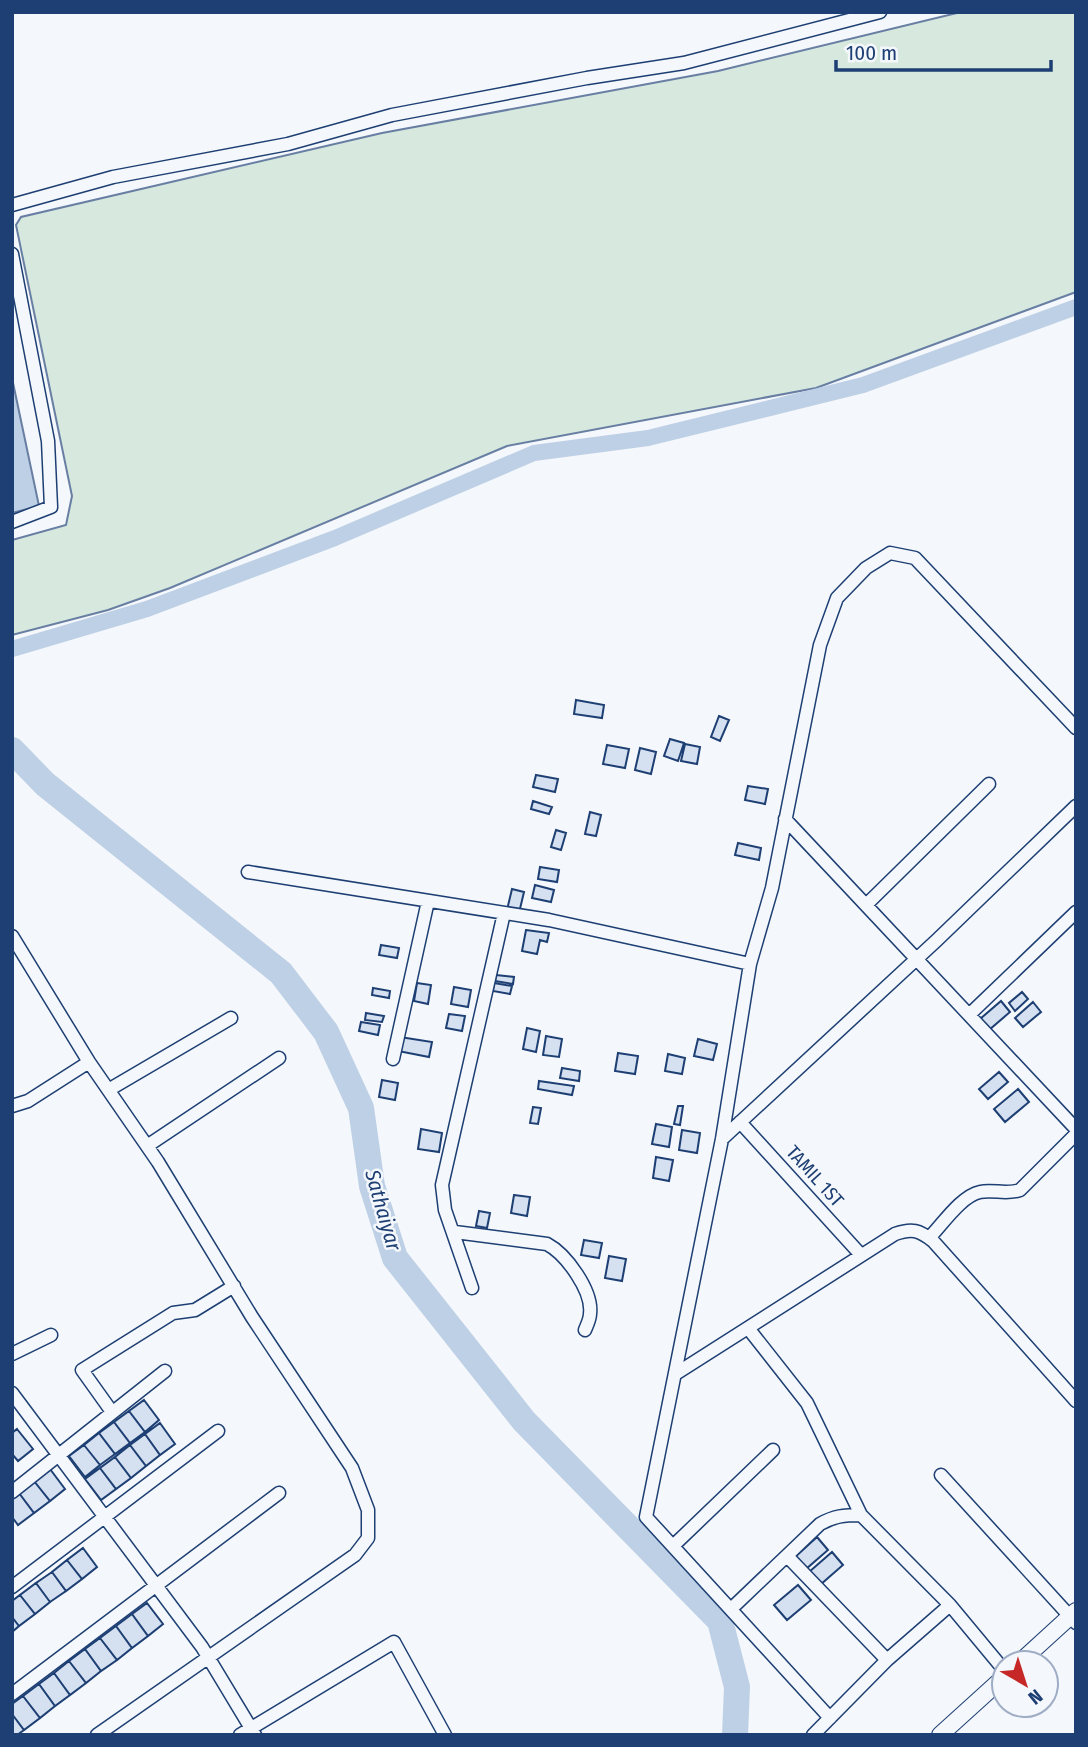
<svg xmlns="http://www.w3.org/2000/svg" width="1088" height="1747" font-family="'Fira Sans Condensed',sans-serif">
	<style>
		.green { fill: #d7e8df; stroke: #687fa3; stroke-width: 2 }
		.water { fill: #bed0e5; stroke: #687fa3; stroke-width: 2 }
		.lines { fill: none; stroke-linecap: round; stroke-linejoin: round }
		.canal { stroke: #bed0e5; stroke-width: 16 }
		.river { stroke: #bed0e5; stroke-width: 26 }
		.building { fill: #d5e0f0; stroke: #1d3f73; stroke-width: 2 }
		.minor-casing { stroke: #1d3f73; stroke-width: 15 }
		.tertiary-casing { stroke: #1d3f73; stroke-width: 18 }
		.minor { stroke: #f4f7fb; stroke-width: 12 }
		.tertiary { stroke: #f4f7fb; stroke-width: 16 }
		.labels { text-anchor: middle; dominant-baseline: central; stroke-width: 5; stroke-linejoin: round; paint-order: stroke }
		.street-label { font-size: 19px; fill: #1d3f73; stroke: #f4f7fb }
		.water-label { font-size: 21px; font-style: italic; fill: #1d3f73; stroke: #f4f7fb }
	</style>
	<rect width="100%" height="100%" fill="#f4f7fb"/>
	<path class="green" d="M961,12H1076V292L816,388L507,446L170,588L108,610L12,635V540L66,525L72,496L16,225L21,217L382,133L718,71Z"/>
	<path class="water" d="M12,378L39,506L12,513Z"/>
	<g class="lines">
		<path class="canal" d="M12,649L147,609L335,538L534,453L648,438L863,385L1076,307"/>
		<path class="river" d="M12,750L45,784L281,973L326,1032L361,1108L372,1186L395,1258L524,1421L720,1621L737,1687L735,1735"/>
	</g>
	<path class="building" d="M576,700L604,705L602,718L574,714Z
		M719,716L729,720L720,741L711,737Z
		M670,739L684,743L678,761L664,756Z
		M685,744L700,747L697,764L681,761Z
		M607,745L629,749L625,768L603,764Z
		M640,748L656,752L651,774L635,770Z
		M536,775L558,779L555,792L533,787Z
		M748,786L768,789L765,804L745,800Z
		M533,801L552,807L549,814L531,809Z
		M590,812L601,815L596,836L585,834Z
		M556,830L566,833L561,850L551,847Z
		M738,843L761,848L759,860L735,855Z
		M540,867L559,870L557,882L538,879Z
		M535,885L554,890L551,902L532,898Z
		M512,889L524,892L519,913L507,910Z
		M526,930L549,933L547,942L540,940L537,954L522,951Z
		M381,945L399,948L397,958L379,955Z
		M496,975L514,977L513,984L495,981Z
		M417,983L431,985L428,1004L414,1001Z
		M494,983L512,986L510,994L493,991Z
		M454,987L471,990L468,1007L451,1004Z
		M373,988L390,991L389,998L372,995Z
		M1022,992L1028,999L1015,1011L1009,1003Z
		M1001,1001L1010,1012L989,1030L980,1019Z
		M1033,1002L1041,1012L1023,1027L1015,1018Z
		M366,1013L384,1016L382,1022L365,1020Z
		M449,1014L465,1016L462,1031L446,1028Z
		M361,1022L380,1025L378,1035L359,1031Z
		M527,1028L540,1031L536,1052L523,1049Z
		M546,1036L562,1039L559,1057L543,1055Z
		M400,1037L432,1042L429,1057L398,1051Z
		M698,1039L717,1044L713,1060L694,1056Z
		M618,1053L638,1056L635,1074L615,1071Z
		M668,1054L685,1058L682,1074L665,1071Z
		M562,1068L580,1071L579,1081L560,1078Z
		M999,1072L1008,1082L988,1099L979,1089Z
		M382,1080L398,1083L395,1100L379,1097Z
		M539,1081L574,1086L572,1095L538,1089Z
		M1018,1089L1029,1102L1005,1122L994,1109Z
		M678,1106H683L680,1125L674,1124Z
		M533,1107L541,1108L538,1124L530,1123Z
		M656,1124L672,1127L669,1147L652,1144Z
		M421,1129L442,1133L439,1152L418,1149Z
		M682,1130L700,1133L697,1153L679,1150Z
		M656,1157L673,1160L669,1181L653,1178Z
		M514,1195L530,1197L527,1216L511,1213Z
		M479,1211L490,1213L487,1228L476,1226Z
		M584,1240L602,1243L599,1258L581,1255Z
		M609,1256L626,1259L622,1281L605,1278Z
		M144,1400L159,1420L145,1432L129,1411Z
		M129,1411L145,1432L130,1443L114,1422Z
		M114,1422L130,1443L115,1454L99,1433Z
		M160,1423L175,1444L160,1455L145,1434Z
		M17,1429L33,1449L18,1461L12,1454V1433Z
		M99,1433L115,1454L100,1465L84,1445Z
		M145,1434L160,1455L146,1466L130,1445Z
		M84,1445L100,1465L85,1477L69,1456Z
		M130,1445L146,1466L131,1478L115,1457Z
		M115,1457L131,1478L116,1489L100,1468Z
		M100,1468L116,1489L101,1500L85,1479Z
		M50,1469L65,1489L50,1501L34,1481Z
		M34,1481L50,1501L34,1513L19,1493Z
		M19,1493L34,1513L18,1525L12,1517V1498Z
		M817,1537L828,1550L806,1569L795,1557Z
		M83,1548L97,1567L82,1579L67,1560Z
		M832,1552L843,1565L820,1585L809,1572Z
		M67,1560L82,1579L66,1591L52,1572Z
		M52,1572L66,1591L50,1602L36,1583Z
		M36,1583L50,1602L35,1614L20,1595Z
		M798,1585L811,1600L787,1620L774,1605Z
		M20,1595L35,1614L19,1626L12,1617V1601Z
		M147,1603L163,1624L148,1636L132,1614Z
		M132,1614L148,1636L132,1648L116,1626Z
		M12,1617L19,1626L12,1632Z
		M116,1626L132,1648L117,1660L100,1638Z
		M100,1638L117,1660L101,1671L85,1649Z
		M85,1649L101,1671L86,1683L69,1661Z
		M69,1661L86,1683L70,1695L54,1673Z
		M54,1673L70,1695L55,1706L39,1684Z
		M39,1684L55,1706L40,1718L23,1696Z
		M23,1696L40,1718L24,1730L12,1714V1704Z
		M12,1714L24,1730L17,1735H12Z"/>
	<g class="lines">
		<defs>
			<path id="minor" d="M12,205L113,177L288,144L392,115L587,78L684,63L880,12
				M12,254L48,441L51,507L12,522
				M785,819L1076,1129
				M248,872L549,920L750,964
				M867,904L989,784
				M12,936L89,1062L158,1162L252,1317L352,1468L368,1510V1538L355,1555L97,1735
				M970,1014L1076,912
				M393,1059L428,901
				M110,1089L231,1018
				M12,1106L28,1101L89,1062
				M740,1122L861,1255
				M722,1139L937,940L1076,806
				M147,1146L279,1058
				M455,1232L547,1244C566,1254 593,1291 590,1314C590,1319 587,1325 585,1330
				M929,1238C942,1225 961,1196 980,1192C993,1189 1006,1195 1020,1190L1076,1134
				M472,1288L445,1210L442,1185L504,913
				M748,1328L807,1403L861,1515
				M12,1354L51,1335
				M677,1373L895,1234C912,1228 919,1230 933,1241L1076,1401
				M12,1393L202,1647L255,1735
				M112,1412L82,1370L173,1313L195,1310L234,1286
				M941,1475L1076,1623
				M12,1492L165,1371
				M673,1546L773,1450
				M787,1556L887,1660
				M12,1587L218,1431
				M731,1609L820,1524C834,1516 844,1515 861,1515L950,1605
				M12,1694L279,1493
				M830,1718L646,1517L722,1139L750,964L772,888L820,645L837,598L866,568L890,553L915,558L1076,728
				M240,1735L394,1642L445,1735
				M813,1735L887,1660L950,1605L1004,1670"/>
			<path id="tertiary" d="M1019,1663L1076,1611
				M940,1735L1004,1677"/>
		</defs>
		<use href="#minor" class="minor-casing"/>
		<use href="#tertiary" class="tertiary-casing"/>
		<use href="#minor" class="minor"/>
		<use href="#tertiary" class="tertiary"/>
	</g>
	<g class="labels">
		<g class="street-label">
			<text transform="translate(815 1176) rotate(48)">TAMIL 1ST</text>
		</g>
		<g class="water-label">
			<text transform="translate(383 1210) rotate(74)">Sathaiyar</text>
		</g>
	</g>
	<rect width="1088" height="1747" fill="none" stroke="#1d3f73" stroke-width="28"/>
	<g transform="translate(1025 1684) rotate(141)"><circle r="33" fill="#f4f7fb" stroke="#9eadc5" stroke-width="2"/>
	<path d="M0-5L12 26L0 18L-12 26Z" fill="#c62828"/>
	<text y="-10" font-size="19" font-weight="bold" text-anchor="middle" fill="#1d3f73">N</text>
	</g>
	<path d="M836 60v10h215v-10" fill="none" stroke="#1d3f73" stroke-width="3.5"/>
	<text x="846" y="60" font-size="21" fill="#1d3f73" stroke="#f4f7fb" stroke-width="5" paint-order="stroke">100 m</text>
</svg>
